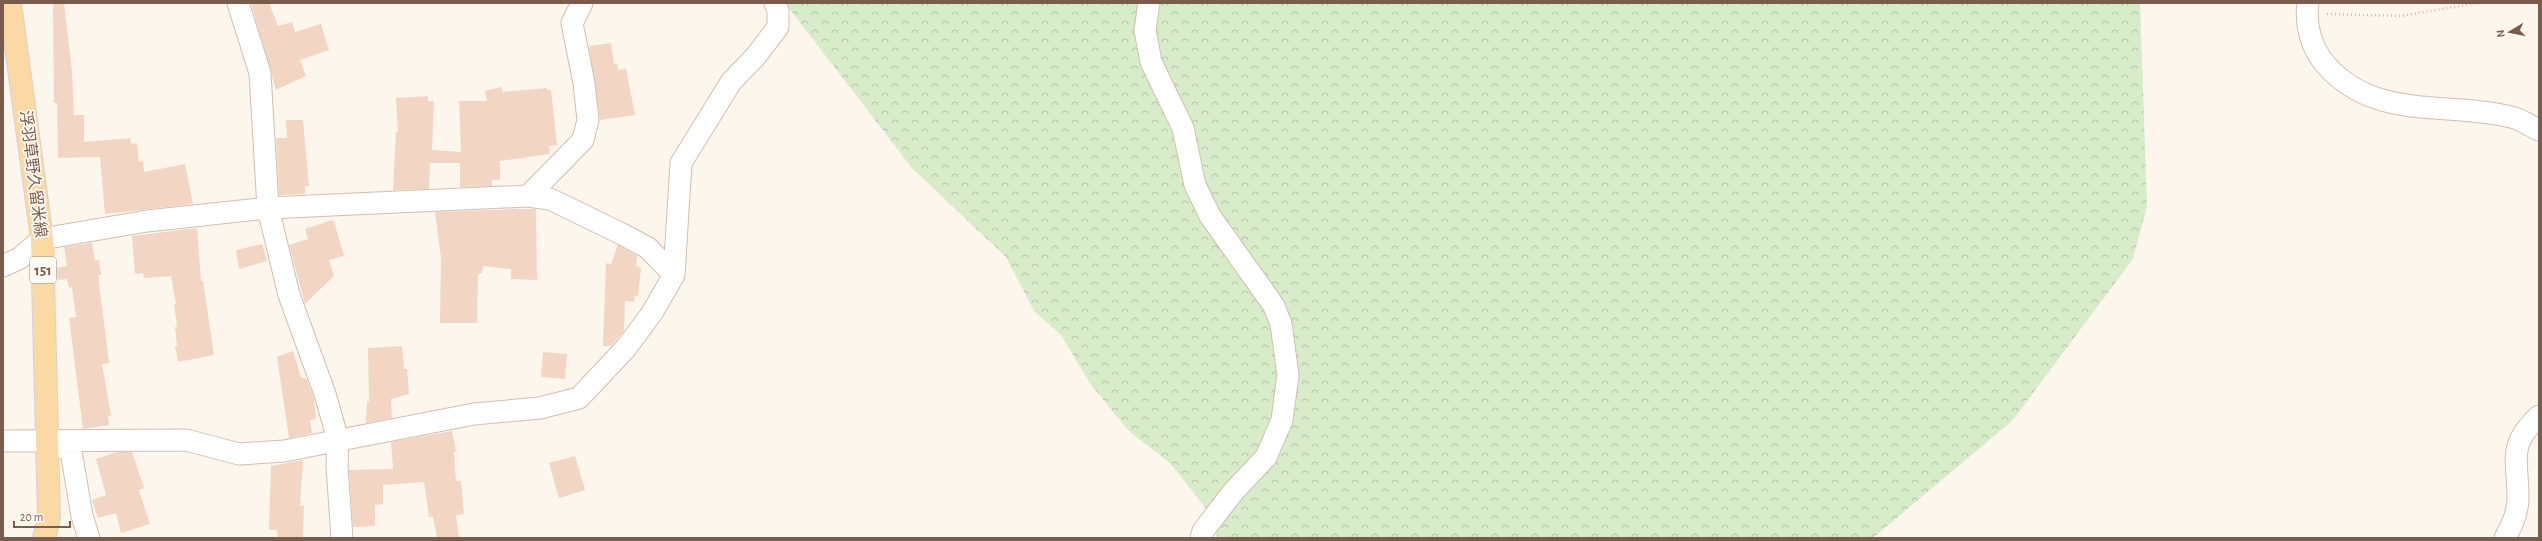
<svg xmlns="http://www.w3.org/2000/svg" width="2542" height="541" font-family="'Alegreya Sans','Noto Sans JP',sans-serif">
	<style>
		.forest { fill: url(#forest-crowns) }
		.building { fill: #f3d5c3 }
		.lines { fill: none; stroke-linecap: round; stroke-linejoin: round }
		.minor-casing { stroke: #d1beb0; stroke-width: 23 }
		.major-casing { stroke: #dad1cd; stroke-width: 24 }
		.path { stroke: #d9b8a5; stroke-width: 2.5; stroke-dasharray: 1 3; stroke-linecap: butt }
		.minor { stroke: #fff; stroke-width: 21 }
		.major { stroke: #fbd9a5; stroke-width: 22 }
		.labels { text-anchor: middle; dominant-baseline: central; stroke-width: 3.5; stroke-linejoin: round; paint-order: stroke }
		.shield { fill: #fffaf3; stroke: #a28b7f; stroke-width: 1 }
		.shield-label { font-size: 15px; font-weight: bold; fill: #7a5c4d }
		.street-label { font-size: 16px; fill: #7a5c4d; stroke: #fffaf3 }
	</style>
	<defs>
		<pattern id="forest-crowns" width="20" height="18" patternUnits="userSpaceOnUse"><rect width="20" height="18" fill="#d8ecc9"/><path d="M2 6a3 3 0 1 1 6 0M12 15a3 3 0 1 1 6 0" fill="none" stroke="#b4c2a5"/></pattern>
	</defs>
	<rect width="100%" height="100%" fill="#fdf6ec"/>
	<path class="forest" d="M785,3H2140L2147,206L2133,259L2013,420L1873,538H1218L1207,510L1171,464L1129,431L1091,385L1061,335L1034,311L1006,257L912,168Z"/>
	<path class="building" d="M53,3H64L72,72L74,115H84V142L130,138L131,144L137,143L139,162L143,161L144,172L185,164L193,204L105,214L100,157L58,158L57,103H54Z
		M251,3H269L278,26L292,22L295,32L321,24L329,50L300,60L306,76L276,90Z
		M611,43L614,64L617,63L618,70L626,69L635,115L600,120L589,46Z
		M501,87L503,92L547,88V90H551L557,145L549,146L550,154L500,161V180H492V186L460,187V159V163H430L429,189L393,190L396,132H398L396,98L428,96V101H434L432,150L461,152L459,101H487L485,91Z
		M286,120H303L309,186H305V194L279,195L276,138H287Z
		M516,209H536L537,280L511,279V269L483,266L482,273L478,274L477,323H440L441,258L435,212Z
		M332,220L334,221L344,256L329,260L334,276L305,304L289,245L308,239L305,229Z
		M197,228L201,281H203L214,355L178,362L175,346H177L175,327H177L174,304H176L171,276L144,278L143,273L135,274L132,236Z
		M92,243L95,261L99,260L101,275H98L109,363L102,364L111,416H108L109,425L83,429L69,318L76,317L72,287L69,288L67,279L58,280L56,268L67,266L64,247Z
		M262,244L267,261L239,269L236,250Z
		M618,245L637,256L636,266L641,268L638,296H635L634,302L625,301L624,331L611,346H603L606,263L611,264Z
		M402,346L404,369H407L409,394L391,399L392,418L366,423L367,401L369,402L368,348Z
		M293,351L301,378H306L314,398L316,419L310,420L312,433L289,438L277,357Z
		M543,352L567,354L565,379L541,377Z
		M452,431L456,451L454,452L456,481H461L464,514L456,515L459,538H437L433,517H429L424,482L383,485V504L375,505V526L353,527L349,470L393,469L391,442Z
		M117,452H132L144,488L139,490L150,524L121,533L116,513L98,518L92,500L106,495L96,459Z
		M575,456L585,490L559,498L549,463Z
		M303,460L300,506H304L303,538H278L277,530H269L271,466Z"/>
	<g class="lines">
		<defs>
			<path id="minor" d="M238,3L260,73L268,208L289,295L325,394L338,440L337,466L342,538
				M1149,3L1145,30L1151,62L1183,128L1195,185L1210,216L1274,306L1281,324L1288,375L1282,420L1266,457L1233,492L1203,531L1201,538
				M2308,3C2305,25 2311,48 2326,65C2375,121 2446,101 2511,117C2521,119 2530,126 2539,130
				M528,196L583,140L588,120L584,83L572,23L582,3
				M3,266L20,258L42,239L147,221L268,208L528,196L550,199L622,234L648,248L674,275
				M3,441L186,440L239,454L284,451L474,414L540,408L579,398L626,348L652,313L674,275L681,163L731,82L756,56L778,27V11L775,3
				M49,442L71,451L82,516L89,538
				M2505,538C2512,525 2518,513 2518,497C2518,459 2507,446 2539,416"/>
			<path id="major" d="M10,3L42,239L49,518L44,538"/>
		</defs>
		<use href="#minor" class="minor-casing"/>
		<use href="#major" class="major-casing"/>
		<path class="path" d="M2327,14L2401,16L2478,3"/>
		<use href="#minor" class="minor"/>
		<use href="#major" class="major"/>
	</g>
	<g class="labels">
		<rect class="shield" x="30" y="257" width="26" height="26" rx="3"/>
		<g class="shield-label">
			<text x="43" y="270">151</text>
		</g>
		<g class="street-label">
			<text transform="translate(33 174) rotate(83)">浮羽草野久留米線</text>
		</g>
	</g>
	<rect width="2542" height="541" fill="none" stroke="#7a5c4d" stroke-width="8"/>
	<g transform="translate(2510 32) rotate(260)" stroke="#fffaf3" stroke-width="3" paint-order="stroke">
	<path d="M0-3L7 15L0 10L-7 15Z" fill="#7a5c4d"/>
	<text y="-6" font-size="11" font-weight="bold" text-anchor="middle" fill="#7a5c4d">N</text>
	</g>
	<path d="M14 521v6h56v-6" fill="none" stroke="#7a5c4d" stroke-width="2"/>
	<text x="20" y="521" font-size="12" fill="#7a5c4d" stroke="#fffaf3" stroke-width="3" paint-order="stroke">20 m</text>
</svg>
